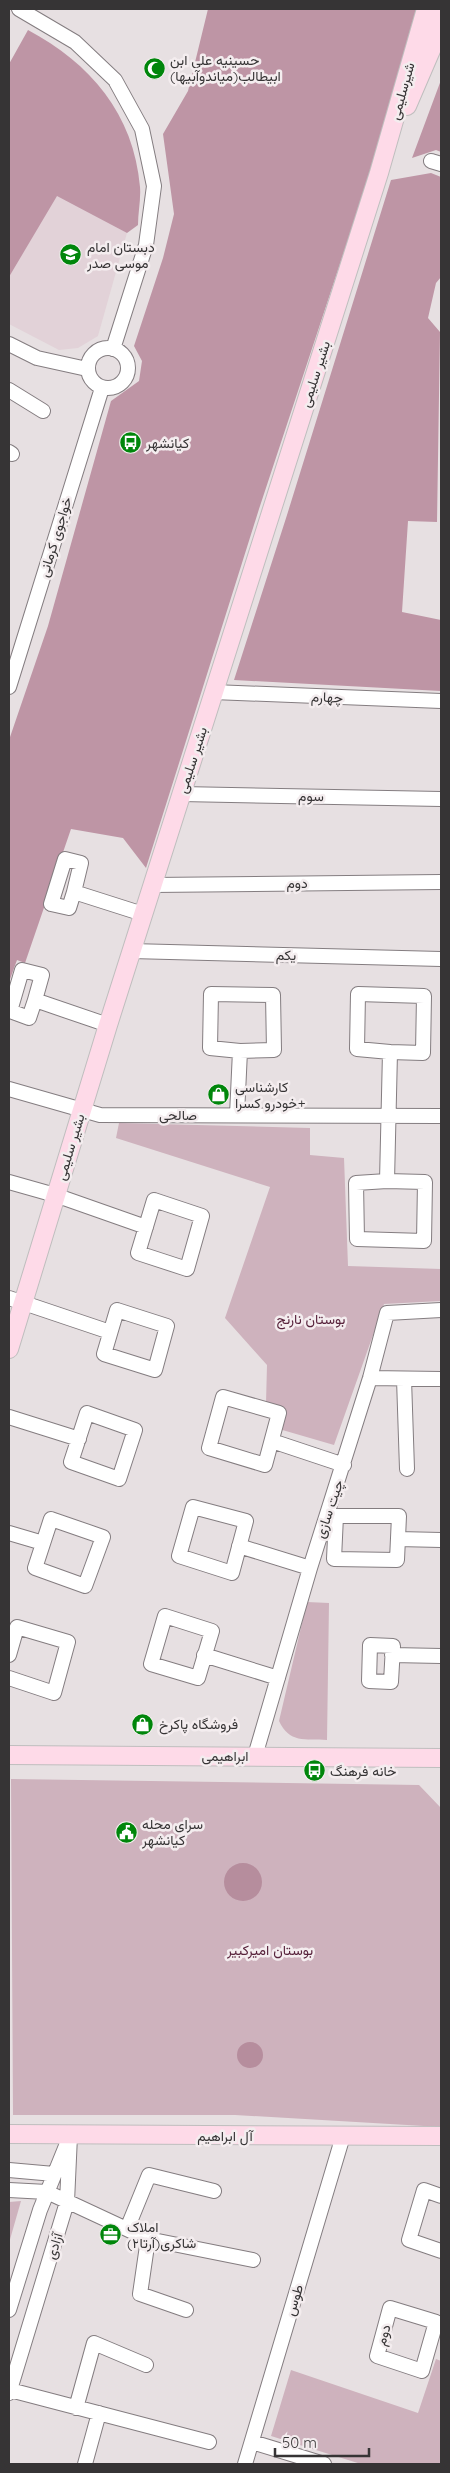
<svg xmlns="http://www.w3.org/2000/svg" width="450" height="2473" font-family="Quicksand,Vazirmatn,sans-serif">
	<style>
		.built { fill: #e2d2d8 }
		.green { fill: #ceb2bd }
		.forest { fill: #be95a5 }
		.water { fill: #b68d9d }
		.lines { fill: none; stroke-linecap: round; stroke-linejoin: round }
		.minor-casing { stroke: #847d80; stroke-width: 16 }
		.major-casing { stroke: #bfbebe; stroke-width: 20 }
		.minor { stroke: #fff; stroke-width: 14 }
		.major { stroke: #fedae8; stroke-width: 18 }
		.labels { text-anchor: middle; dominant-baseline: central; stroke-width: 5; stroke-linejoin: round; paint-order: stroke }
		.poi-label { font-size: 14px; fill: #363435; stroke: #f4edef; text-anchor: start }
		.street-label { font-size: 14px; fill: #363435; stroke: #f4edef }
		.park-label { font-size: 14px; fill: #58233c; stroke: #f4edef }
	</style>
	<rect width="100%" height="100%" fill="#e7e0e2"/>
	<path class="built" d="M57,195L127,233L98,336L78,348L59,350L9,324V277Z"/>
	<path class="green" d="M119,1123L310,1128V1155L344,1158L348,1266L441,1269V1301L384,1304L334,1445L279,1429L266,1403L267,1365L225,1318L270,1187L116,1138Z
		M307,1602L329,1603L327,1740C305,1739 289,1743 279,1721Z
		M11,1779L419,1785L441,1808V2127L235,2115H13Z
		M21,2201L9,2243V2202Z
		M436,2359L441,2361V2464H361L271,2436L291,2370L418,2413Z"/>
	<path class="forest" d="M208,9H422L414,40L259,509L146,868L123,838L71,829L25,963L17,960L9,982V740L48,626L111,401L139,381L142,361L134,346L163,258L174,214L163,134L188,91Z
		M28,30C90,63 134,114 140,187C141,199 138,213 138,225L127,233L57,196L9,277V64Z
		M441,80V152L436,150L412,158Z
		M431,173L441,177V277L436,283L428,318L440,332L437,522L408,521L402,612L441,620V691L234,680L287,515L391,180Z"/>
	<path class="water" d="M224 1882a19 19 0 1 1 38 0a19 19 0 1 1-38 0Z
		M237 2055a13 13 0 1 1 26 0a13 13 0 1 1-26 0Z"/>
	<g class="lines">
		<defs>
			<path id="minor" d="M19,9L75,42L115,80L142,129L154,186L146,245L113,349
				M431,161L441,164
				M9,344L37,358L87,369
				M88 368a20 20 0 1 1 40 0a20 20 0 1 1-40 0Z
				M9,390L43,411
				M9,452L12,454
				M9,687L102,388
				M213,692L441,701
				M181,794L441,799
				M152,885L441,882
				M74,892L81,863L65,859L51,904L69,908L74,892L143,914
				M131,951L441,959
				M35,1000L42,975L22,970L10,1011L29,1018L35,1000L108,1025
				M9,1089L100,1115L441,1116
				M237,1115L240,1051L210,1048L211,994L273,995L274,1050L240,1051
				M387,1181L356,1183L357,1239L424,1241L425,1182L387,1181L390,1052L423,1053L424,996L358,994L357,1049L390,1052
				M9,1182L55,1195L146,1227
				M154,1200L202,1216L187,1269L138,1253Z
				M9,1298L110,1332
				M117,1310L167,1326L155,1370L104,1354Z
				M370,1378L441,1379
				M404,1379L407,1469
				M223,1397L279,1413L265,1465L209,1448Z
				M87,1413L135,1430L119,1479L71,1462Z
				M9,1417L79,1439
				M272,1441L344,1465
				M193,1507L246,1521L232,1573L179,1556Z
				M336,1516H399L397,1560L334,1559Z
				M51,1519L103,1537L85,1586L35,1568Z
				M9,1533L43,1543
				M398,1539L441,1540
				M239,1546L310,1568
				M165,1616L212,1631L198,1678L151,1664Z
				M370,1645L393,1646L391,1682L369,1681Z
				M9,1655L17,1627L68,1642L54,1693L9,1678
				M204,1655L278,1678
				M392,1655L441,1656
				M255,1756L310,1568L370,1378L387,1313L441,1310
				M9,2170L54,2174
				M9,2190L47,2192L148,2239L253,2260
				M441,2196L424,2190L409,2240L441,2251
				M127,2229L149,2175L214,2191
				M148,2239L140,2294L186,2310
				M390,2308L436,2322L422,2371L377,2356Z
				M9,2310L40,2210L66,2146
				M10,2390L209,2442
				M9,2393L67,2202L70,2136
				M76,2408L94,2343L146,2365
				M252,2442L324,2464
				M85,2464L99,2413
				M245,2464L343,2136"/>
			<path id="major" d="M434,37L441,9
				M407,106L441,27
				M9,1349L108,1025L379,173L426,9
				M9,1755L441,1758
				M9,2134L441,2136"/>
		</defs>
		<use href="#minor" class="minor-casing"/>
		<use href="#major" class="major-casing"/>
		<use href="#minor" class="minor"/>
		<use href="#major" class="major"/>
	</g>
	<defs>
		<symbol id="mosque-disc" viewBox="-11 -11 22 22"><circle r="9.5" fill="#00860b" stroke="#f4edef"/><path d="M3.5-4.9A6 6 0 1 0 3.5 4.9A5 5 0 1 1 3.5-4.9Z" fill="#fff"/></symbol>
		<symbol id="school-disc" viewBox="-11 -11 22 22"><circle r="9.5" fill="#00860b" stroke="#f4edef"/><path d="M0-5L7-2L0 1L-7-2ZM-4 1L0 2.5L4 1V4Q0 6-4 4Z" fill="#fff"/></symbol>
		<symbol id="bus-disc" viewBox="-11 -11 22 22"><circle r="9.5" fill="#00860b" stroke="#f4edef"/><path d="M-5-6H5V4H4V6H2V4H-2V6H-4V4H-5ZM-3.5-4V0h7V-4ZM-3.5 1.2v1.5H-2V1.2ZM2 1.2v1.5H3.5V1.2Z" fill="#fff"/></symbol>
		<symbol id="shop-disc" viewBox="-11 -11 22 22"><circle r="9.5" fill="#00860b" stroke="#f4edef"/><path d="M-5-2.5h2.3a2.7 3.5 0 0 1 5.4 0H5L5.5 6h-11ZM-1.5-2.5h3a1.5 2.3 0 0 0-3 0Z" fill="#fff"/></symbol>
		<symbol id="civic-disc" viewBox="-11 -11 22 22"><circle r="9.5" fill="#00860b" stroke="#f4edef"/><path d="M-.6-6.5H3V-4.5H.6V-3L4-1V1h2V6H-6V1h2V-1L-.6-3ZM-1.2 2.5V6h2.4V2.5Z" fill="#fff"/></symbol>
		<symbol id="office-disc" viewBox="-11 -11 22 22"><circle r="9.5" fill="#00860b" stroke="#f4edef"/><path d="M-6-3h4V-5.5h4V-3h4V5H-6ZM-1-4.5V-3h2v-1.5ZM-6 0V1H6V0Z" fill="#fff"/></symbol>
	</defs>
	<g fill-rule="evenodd">
		<use href="#mosque-disc" x="142" y="56" width="25" height="25"/>
		<use href="#school-disc" x="58" y="242" width="25" height="25"/>
		<use href="#bus-disc" x="118" y="430" width="25" height="25"/>
		<use href="#shop-disc" x="206" y="1082" width="25" height="25"/>
		<use href="#shop-disc" x="130" y="1712" width="25" height="25"/>
		<use href="#bus-disc" x="302" y="1758" width="25" height="25"/>
		<use href="#civic-disc" x="114" y="1820" width="25" height="25"/>
		<use href="#office-disc" x="98" y="2222" width="25" height="25"/>
	</g>
	<g class="labels">
		<g class="poi-label">
			<text x="170" y="60">حسینیه علی ابن<tspan x="170" dy="16">ابیطالب(میاندوآبیها)</tspan></text>
			<text x="87" y="247">دبستان امام<tspan x="87" dy="16">موسی صدر</tspan></text>
			<text x="146" y="443">کیانشهر</text>
			<text x="235" y="1087">کارشناسی<tspan x="235" dy="16">خودرو کسرا+</tspan></text>
			<text x="159" y="1724">فروشگاه پاکرخ</text>
			<text x="330" y="1771">خانه فرهنگ</text>
			<text x="142" y="1824">سرای محله<tspan x="142" dy="16">کیانشهر</tspan></text>
			<text x="127" y="2227">املاک<tspan x="127" dy="16">شاکری(آرتا۲)</tspan></text>
		</g>
		<g class="street-label">
			<text transform="translate(402 91) rotate(-74)">شیرسلیمی</text>
			<text transform="translate(315 374) rotate(-72)">بشیر سلیمی</text>
			<text transform="translate(55 537) rotate(-73)">خواجوی کرمانی</text>
			<text transform="translate(327 697) rotate(2)">چهارم</text>
			<text transform="translate(192 760) rotate(-72)">بشیر سلیمی</text>
			<text transform="translate(311 796) rotate(1)">سوم</text>
			<text x="297" y="883">دوم</text>
			<text transform="translate(286 955) rotate(1)">یکم</text>
			<text x="178" y="1115">صالحی</text>
			<text transform="translate(70 1147) rotate(-73)">بشیر سلیمی</text>
			<text transform="translate(329 1509) rotate(-71)">چیت سازی</text>
			<text x="225" y="1756">ابراهیمی</text>
			<text x="225" y="2136">آل ابراهیم</text>
			<text transform="translate(54 2246) rotate(-73)">آزادی</text>
			<text transform="translate(294 2300) rotate(-73)">طوس</text>
			<text transform="translate(383 2335) rotate(-74)">دوم</text>
		</g>
		<g class="park-label">
			<text x="311" y="1319">بوستان نارنج</text>
			<text x="270" y="1950">بوستان امیرکبیر</text>
		</g>
	</g>
	<rect width="450" height="2473" fill="none" stroke="#363435" stroke-width="20"/>
	<path d="M275 2448v8h94v-8" fill="none" stroke="#363435" stroke-width="2.5"/>
	<text x="282" y="2448" font-size="15" fill="#363435" stroke="#f4edef" stroke-width="4" paint-order="stroke">50 m</text>
</svg>
